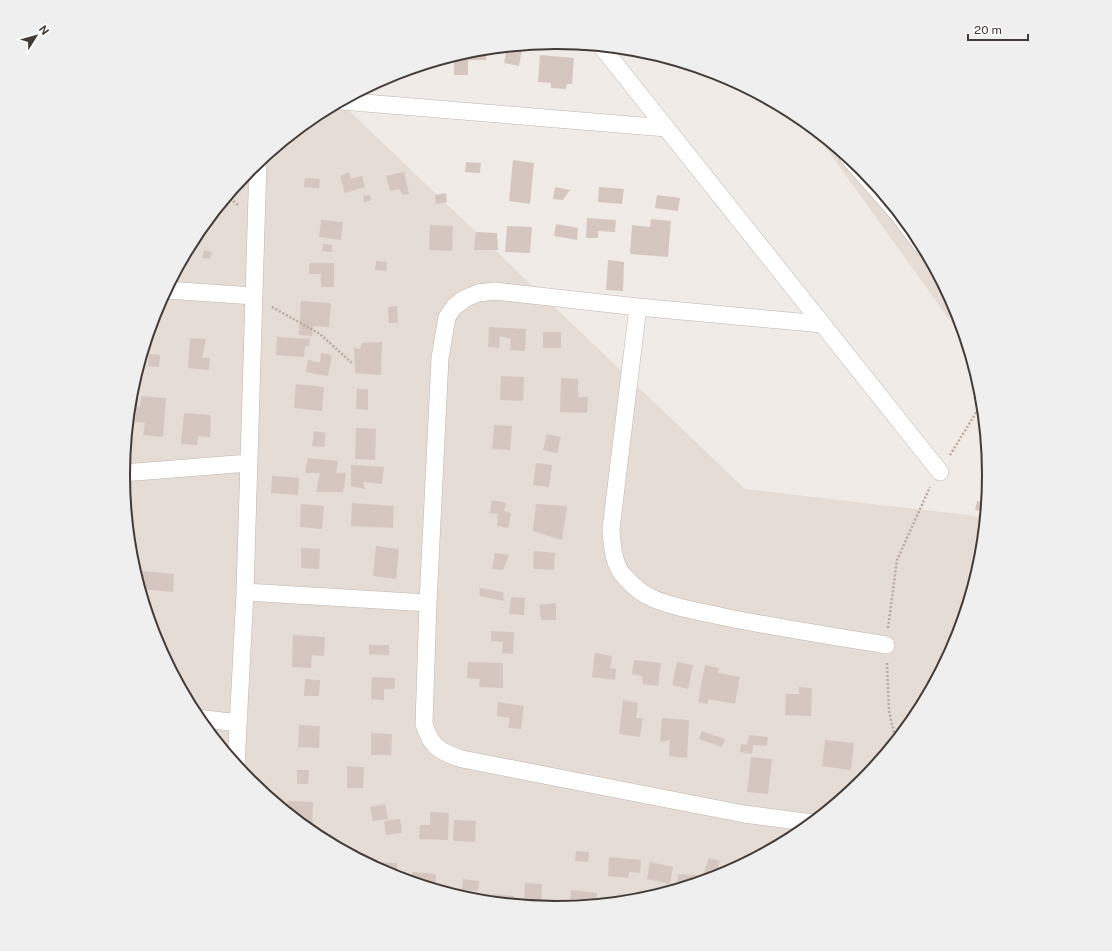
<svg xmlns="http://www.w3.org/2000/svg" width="1112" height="951" font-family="'Public Sans',sans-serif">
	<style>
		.residential { fill: #e5dcd5 }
		.building { fill: #d5c7c0 }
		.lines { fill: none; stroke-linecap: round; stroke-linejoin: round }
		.minor-casing { stroke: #bfb4ad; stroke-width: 18 }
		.path { stroke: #bca99d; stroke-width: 2.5; stroke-dasharray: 2 2; stroke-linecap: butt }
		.minor { stroke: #fff; stroke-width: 17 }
		.rim { fill: none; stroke: #433b37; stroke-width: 2 }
	</style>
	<rect width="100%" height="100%" fill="#f1ebe7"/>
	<path class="residential" d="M340,102L745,489L985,517L981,560L956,642L916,717L862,782L797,836L722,876L640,901L556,909L471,901L390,876L315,836L249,782L195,716L155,641L131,560L123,475L131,391L156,309L196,234L250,169L315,115Z
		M811,127L863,169L917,235L957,310L967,344Z"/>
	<path class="building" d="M523,45L519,66L504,63L507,47Z
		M482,49V51H486V60H468V75H454V56Z
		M540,55L574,58L572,84H567L566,89L551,88V83L538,82Z
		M666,58L676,61L674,67L665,64Z
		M513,160L534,163L530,204L509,201Z
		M466,162L481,163L480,173L465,172Z
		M349,172L351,179L362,176L365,187L345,193L340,176Z
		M404,172L409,194L403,195L399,189L390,191L386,176Z
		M305,178L320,179L319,188L304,187Z
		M555,187L570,190L563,200L553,199Z
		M599,187L624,189L622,204L598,202Z
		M446,193L447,202L436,204L435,195Z
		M370,195L371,201L364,202L363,196Z
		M657,195L680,198L678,211L655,208Z
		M587,218L616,220L615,232L598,231V238H586Z
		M651,219L671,221L668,257L630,254L632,225L650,227Z
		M321,220L343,222L341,240L319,237Z
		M556,224L578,228L577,240L554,236Z
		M430,225L453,226L452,251L429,250Z
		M507,226L532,227L530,253L505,252Z
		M476,232L497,233L498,250H474Z
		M323,244L332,245V252L322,251Z
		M204,250L212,252L210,259L202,258Z
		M608,260L624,262L623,291L606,290Z
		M376,261L387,262L386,271L375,270Z
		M309,263H334V287H321V274H309Z
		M301,301L331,303L329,327L313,326L312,336L299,335Z
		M397,306L398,323H389L388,307Z
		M489,327L526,329L525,351L510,350L511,339L500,336L499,348L488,347Z
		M543,332H561V348H543Z
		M277,337L310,339L309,346H305L304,357L276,355Z
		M190,338L206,339L202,358H210L209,370L188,368Z
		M382,342L381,375L355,373L354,348L360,349L362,343Z
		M321,353L332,355L328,376L306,372L308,360L320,363Z
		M149,354L160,355L159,367L148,366Z
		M501,376L524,377L523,401L500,400Z
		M561,378L578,379V397H588L587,413L560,412Z
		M296,384L324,387L322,411L294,408Z
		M357,389H368V410L356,409Z
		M141,396L166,398L163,437L143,435L145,423L135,422L136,406L140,407Z
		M184,413L211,415L210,437L198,436L197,445L181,444Z
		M494,425L512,426L510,450L492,449Z
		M356,428L376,429L375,460L355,459Z
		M314,431L326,433L324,447L312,446Z
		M547,434L561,437L557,453L543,450Z
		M308,458L338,461L336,473H346L343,492H316L320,473H305Z
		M536,463L552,465L549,487L533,485Z
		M988,464L989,479H984L983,465Z
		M351,465L384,467L382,484L363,482L365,489L351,486Z
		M272,476L299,478L298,495L271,493Z
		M492,500L506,503L504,511L511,513L508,528L497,526L498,514L490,513Z
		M977,501L987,503L984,534L979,533L982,511L975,510Z
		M352,503L394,506L393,528L351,526Z
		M301,504L324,506L322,529L300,527Z
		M536,504L567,506L562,540L533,531Z
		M376,546L399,549L396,579L373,576Z
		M301,548L320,549L319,569L301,568Z
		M534,551L555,553L554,570L533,569Z
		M495,553L509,555L503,570L492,569Z
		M141,571L174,574L173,592L140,589Z
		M479,588L503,592L504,601L480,596Z
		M511,597L525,598L524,615L509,614Z
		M556,603V620H541L539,605Z
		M491,631L514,632L513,654L502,653L503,642L491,641Z
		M293,635L325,637L324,656L312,655L311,668L292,667Z
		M369,645H389V655L369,654Z
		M595,653L612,656L610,668L616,669L615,680L592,677Z
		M634,660L661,663L658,686L643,684L642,676L632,674Z
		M468,662L503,663V688L479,687L480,679L467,678Z
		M677,662L693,665L688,689L672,685Z
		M705,665L719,668L718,673L740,677L735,704L708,699V704L698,702Z
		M372,677L395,678V689H384V700L371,699Z
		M305,679L320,680L319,696H304Z
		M799,687L812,688L811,716L785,715L786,694H799Z
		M623,700L638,703L636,718H643L640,737L619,734Z
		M498,702L524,706L521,729L508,728L510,718L497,716Z
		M662,718L689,720L687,758L669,756L670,740L660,742Z
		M299,725L320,726L319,748L298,747Z
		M702,731L725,739L722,747L699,739Z
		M371,733L392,734L391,755H371Z
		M749,735L768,737L767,746L753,745L752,754L740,752L741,744L747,745Z
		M825,740L854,743L851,770L822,766Z
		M751,757L772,759L768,794L747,792Z
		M347,766L364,767L363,788H347Z
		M297,770H309L308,784H297Z
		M287,801L313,802L312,829H307L287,813Z
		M385,804L388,819L373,821L370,807Z
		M430,812L449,813L448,840L419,839L420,825H430Z
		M400,819L402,833L386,835L384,821Z
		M454,820L476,821L475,842L453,841Z
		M338,848L353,850L352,856Z
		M576,851L589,852L588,862L575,861Z
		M609,857L641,860L640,873L629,872L628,878L608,876Z
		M709,858L720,861L715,878L713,879L703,876Z
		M739,858L754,859L738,867Z
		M376,862L397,863V878L376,868Z
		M650,862L673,867L670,884L647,879Z
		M412,872L436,874L435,890L412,883Z
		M678,874L697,875V881L702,882L677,890Z
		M463,879L479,881L478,891L462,890Z
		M525,883L542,884L541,908L524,906Z
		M571,890L597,893L596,905L569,908Z
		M493,894L514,896V905L493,903Z"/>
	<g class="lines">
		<defs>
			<path id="minor" d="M601,46L940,472
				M341,101L666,128
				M848,157L899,215L923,247
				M166,290L254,296
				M638,307L611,529C612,545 613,565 625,577C633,586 643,595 654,599C675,608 702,612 724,617C778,628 832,636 886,645
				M123,473L249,463
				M245,592L428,603
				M197,718L238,723
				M236,766L245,592L258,162
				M813,823L744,814L462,759C440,752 431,747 424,724L428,603L440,358L447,317L454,307L464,299L478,293L495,291L638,307L822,324"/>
		</defs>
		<use href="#minor" class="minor-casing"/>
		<path class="path" d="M227,196L239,206
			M272,307L320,334L353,364
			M950,455L982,403
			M888,628L897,560L930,487
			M887,663L889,711L896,742"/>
		<use href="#minor" class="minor"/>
	</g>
	<path d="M0 0H1112V951H0ZM130 475a426 426 0 1 1 852 0a426 426 0 1 1-852 0Z" fill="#f0efef" fill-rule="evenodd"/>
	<path class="rim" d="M130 475a426 426 0 1 1 852 0a426 426 0 1 1-852 0Z"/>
	<g transform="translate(36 36) rotate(53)" stroke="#ffffff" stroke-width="3" paint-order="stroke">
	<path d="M0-3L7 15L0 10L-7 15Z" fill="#433b37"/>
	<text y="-6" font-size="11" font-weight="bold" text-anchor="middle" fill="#433b37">N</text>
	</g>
	<path d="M968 34v6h60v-6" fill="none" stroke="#433b37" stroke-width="2"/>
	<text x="974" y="34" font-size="12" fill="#433b37" stroke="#ffffff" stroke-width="3" paint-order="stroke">20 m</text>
</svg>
